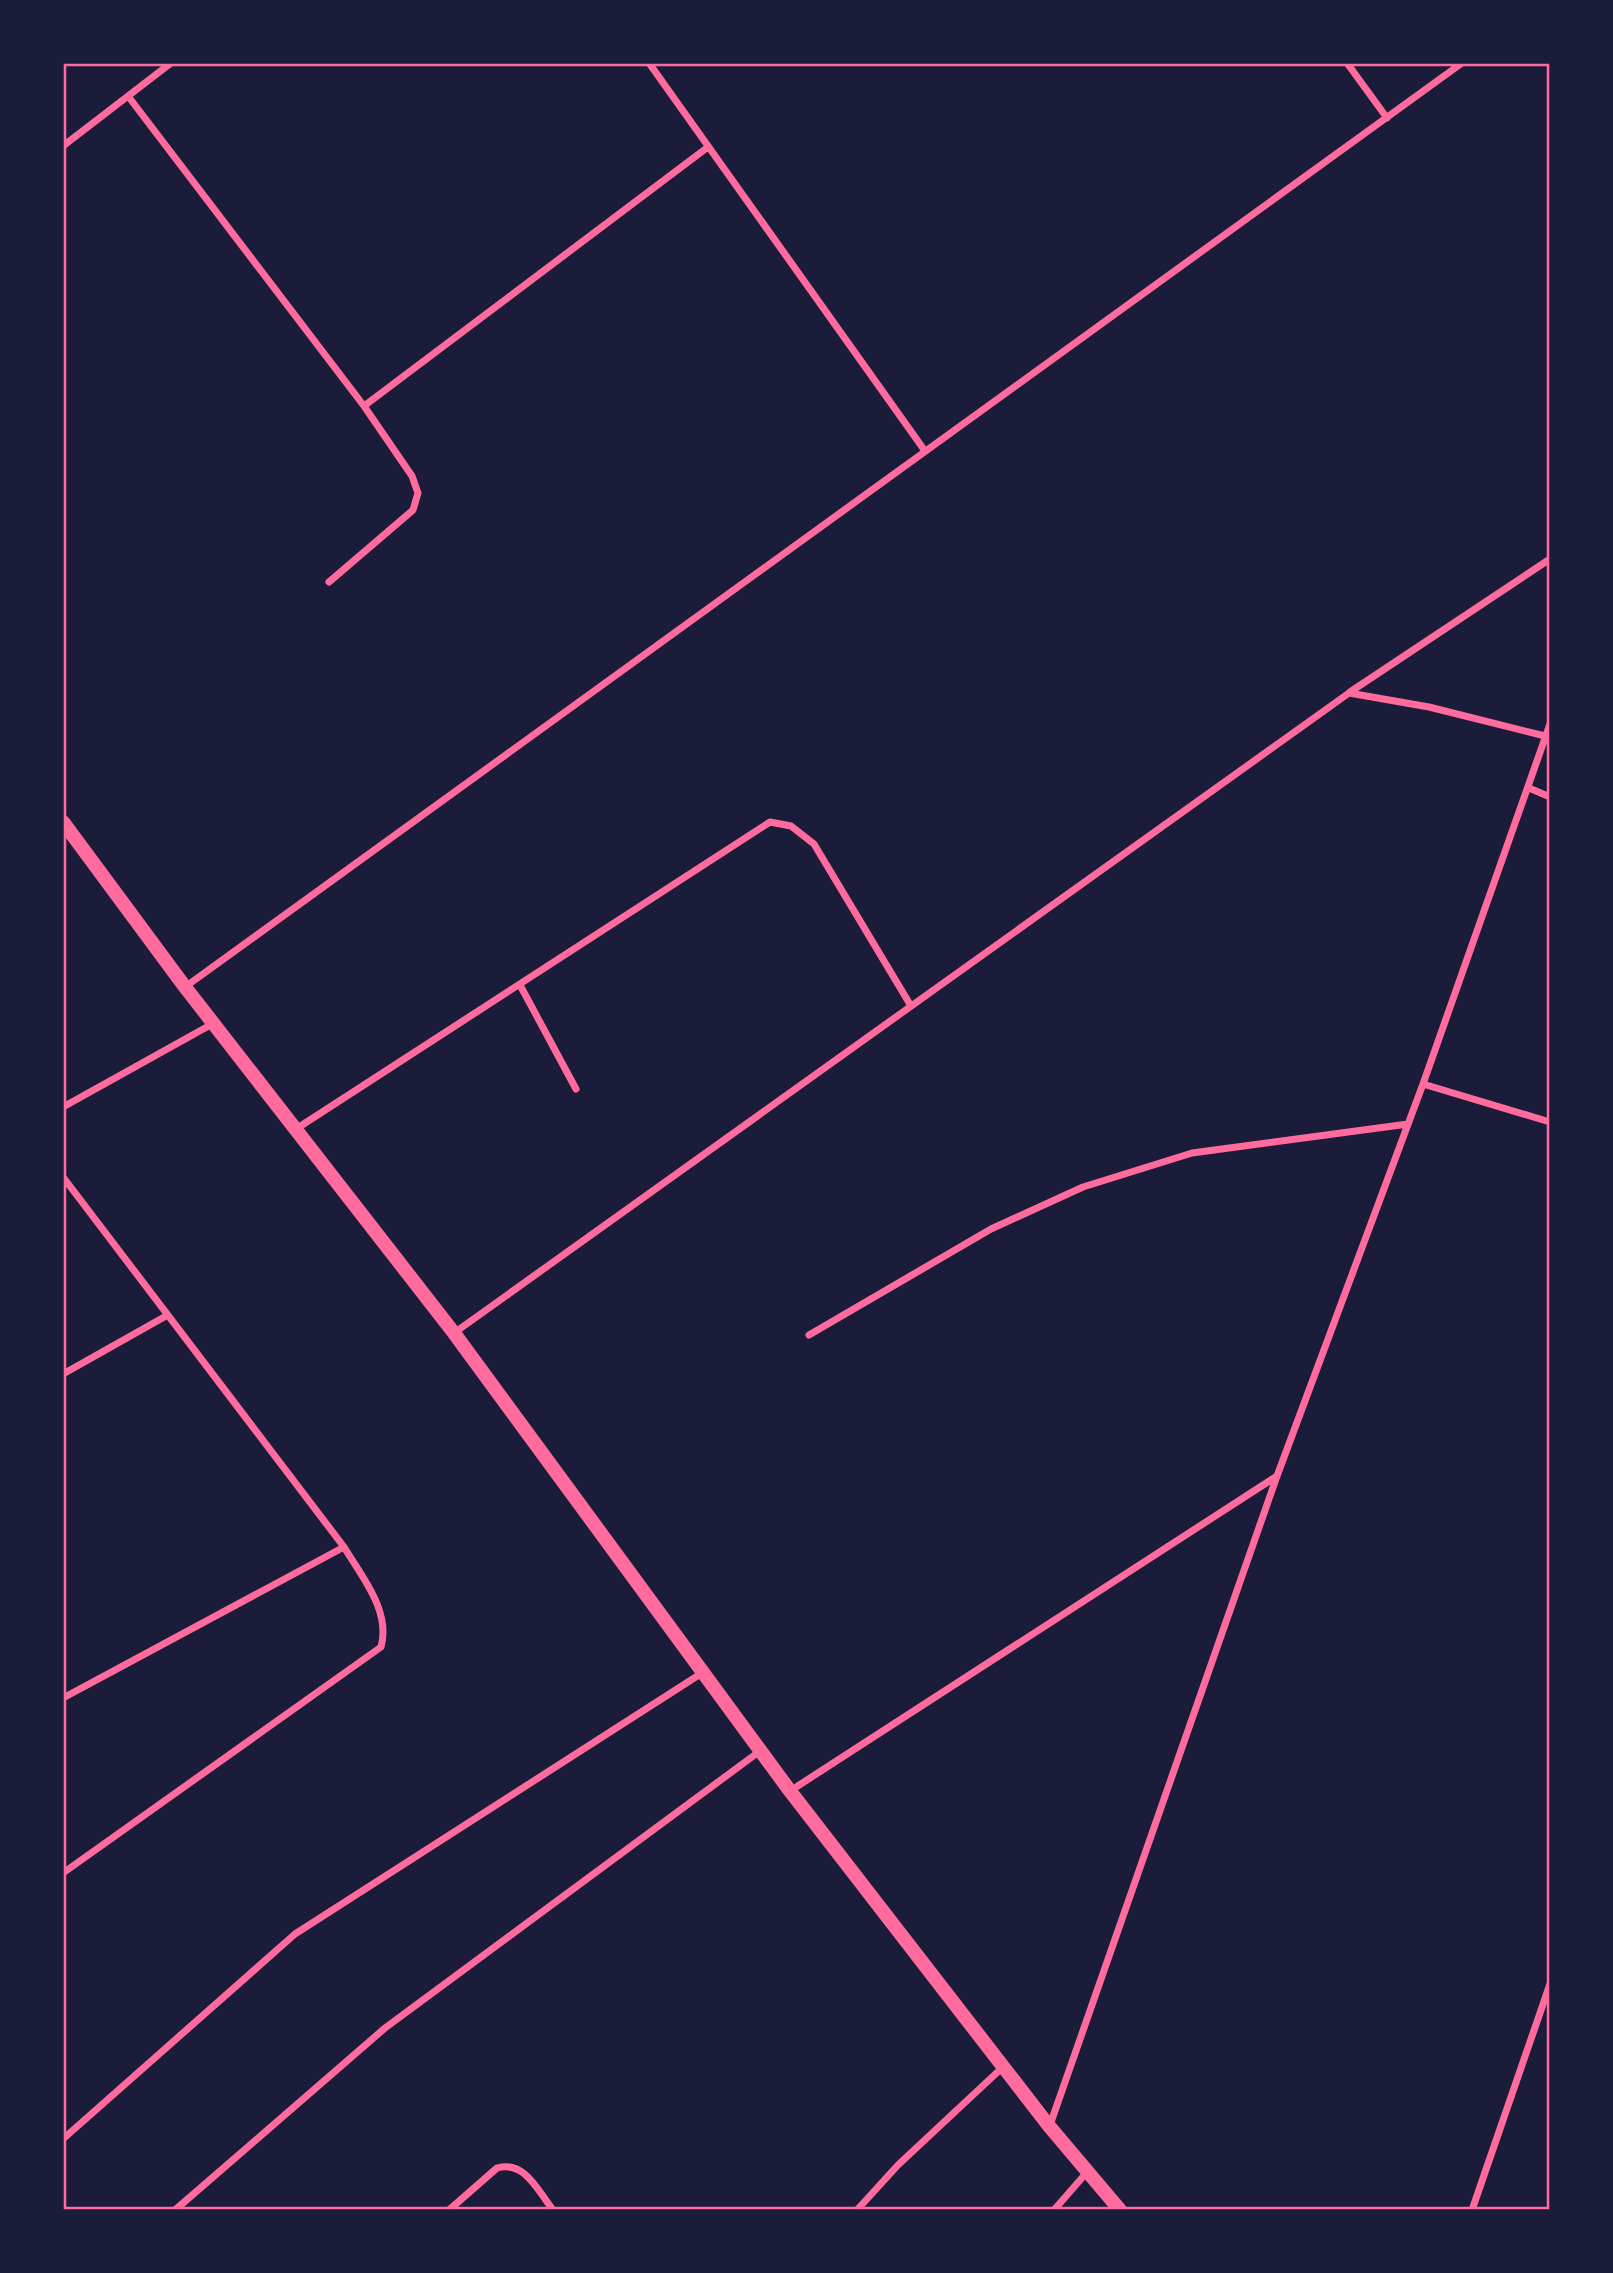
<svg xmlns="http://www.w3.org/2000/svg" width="1613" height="2273" font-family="'Sofia Sans Condensed',sans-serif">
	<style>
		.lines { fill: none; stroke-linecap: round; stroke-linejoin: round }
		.minor { stroke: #ff6b9d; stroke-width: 7 }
		.secondary { stroke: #ff6b9d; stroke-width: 14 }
		.neatline { fill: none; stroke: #ff6b9d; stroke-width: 2.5 }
	</style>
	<rect width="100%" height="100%" fill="#1b1b3a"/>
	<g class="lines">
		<path class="minor" d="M649,63L925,451
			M1347,63L1387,118
			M128,96L364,406L412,476L418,493L413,510L329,582
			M63,146L171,63
			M364,406L708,147
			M1350,692L1550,559
			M1529,788L1550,797
			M520,985L576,1089
			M185,987L1462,63
			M1423,1084L1550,1122
			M63,1107L214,1023
			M296,1129L770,822L791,826L814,844L911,1006
			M63,1177L344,1547
			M454,1333L1349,693L1429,707L1545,736
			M809,1335L991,1229L1083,1187L1192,1153L1408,1124
			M63,1374L166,1316
			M63,1698L344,1547C362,1577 391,1611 381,1647L63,1873
			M790,1791L1277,1476
			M1050,2125L1277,1476L1423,1084L1550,724
			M63,2139L295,1934L702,1673
			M175,2210L385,2028L760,1751
			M449,2210L497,2168C525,2160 538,2191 553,2210
			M857,2210L898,2165L1004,2066
			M1054,2210L1088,2171
			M1472,2210L1550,1984"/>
		<path class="secondary" d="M63,822L185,987L454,1333L790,1791L1049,2126L1120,2210"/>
	</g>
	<rect width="1613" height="2273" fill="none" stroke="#1b1b3a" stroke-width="130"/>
	<rect x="65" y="65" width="1483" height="2143" class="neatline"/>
</svg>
